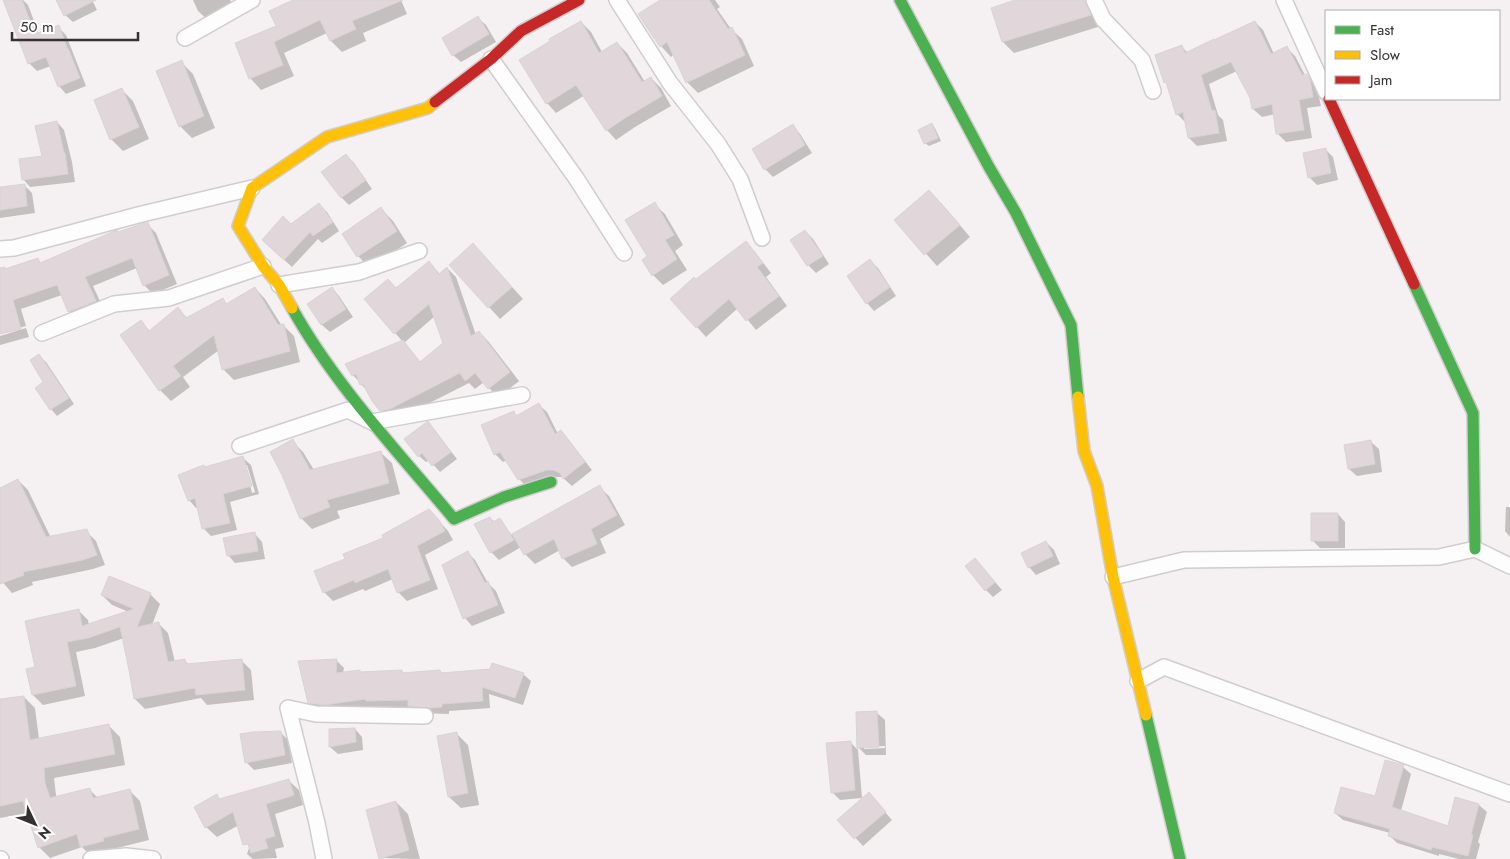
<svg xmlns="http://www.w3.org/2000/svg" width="1510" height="859" font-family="Jost,sans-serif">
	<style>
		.shadow { fill: #0003; fill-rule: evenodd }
		.building { fill: #e1d6d9; stroke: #d8d4d5 }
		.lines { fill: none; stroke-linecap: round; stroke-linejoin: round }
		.street-casing { stroke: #d1cdce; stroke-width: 18 }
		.fast-casing { stroke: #d1cdce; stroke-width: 14 }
		.slow-casing { stroke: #d1cdce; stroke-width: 14 }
		.jam-casing { stroke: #d1cdce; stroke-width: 14 }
		.street { stroke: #fefdfd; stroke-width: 15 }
		.fast { stroke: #4caf50; stroke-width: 11 }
		.slow { stroke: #ffc107; stroke-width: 11 }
		.jam { stroke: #c62828; stroke-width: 11 }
	</style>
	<rect width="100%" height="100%" fill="#f5f0f1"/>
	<path class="shadow" d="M13,0H23L28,5L39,34L58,27L66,35L86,86L66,94L59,86L51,66L37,71L29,63Z
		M58,0H92L97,10L73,22L65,15Z
		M193,0H230L232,3L221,9L223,12L208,20L198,11Z
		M296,0H401L407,14L363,33L366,41L342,52L331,41L327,33L284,53L294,76L261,90L250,78L278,27Z
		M662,0H715L720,7L717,9L731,29L742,39L754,66L698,93L687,82L674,54L671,57L661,46Z
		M1018,0H1096L1101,26L1014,53L1003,42Z
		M478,18L486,25L496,42L461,62L453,55Z
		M581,22L591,32L602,52L617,43L627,53L645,82L651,78L661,88L671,106L635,127L616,140L607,130L585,95L556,113L547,103Z
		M1255,22L1263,30L1274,54L1286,47L1295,56L1305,75H1307L1316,84L1321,106L1307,108L1312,138L1286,142L1278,134L1275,114L1262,117L1253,109L1251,97L1237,71L1209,84L1218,115L1223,120L1227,141L1197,146L1189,138L1185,122L1177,114L1168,85L1165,82L1182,47L1188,53Z
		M181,62L193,74L215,128L192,138L180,126Z
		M121,89L133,101L149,139L123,151L111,139Z
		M57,122L64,130L72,162L75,182L30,187L23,179L43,157Z
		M932,125L935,128L941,141L929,146L925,143Z
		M793,126L800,134L812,153L773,177L765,169L754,149Z
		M1325,149L1333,157L1338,180L1317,185L1309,177Z
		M346,155L354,163L372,189L349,205L342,198Z
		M24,185L32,193L35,213L0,218V188Z
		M941,203L970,237L937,266L896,220Z
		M654,204L665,214L683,245L675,251L687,270L663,285L653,275L649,256Z
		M319,205L327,212L339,231L322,243L318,239L292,267L271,248L291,225Z
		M381,209L393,221L407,243L370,268L358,256Z
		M147,224L156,233L177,284L153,294L144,285L137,268L93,286L104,310L78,320L69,312L62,295L21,309L26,326L0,333V269L4,271L37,259L42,264Z
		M805,231L813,239L829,264L816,273L808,265Z
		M746,243L755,252L771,273L766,277L787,306L756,330L738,308L706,337L672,299Z
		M485,257L523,299L500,319L489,307Z
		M870,261L878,268L896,296L874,311L867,303Z
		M429,263L440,274L447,268L456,277L476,335L479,332L488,341L519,381L498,398L484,382L475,389L469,383L400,418L391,419L381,410L369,393L353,375L403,342L366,299L396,289ZM435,316L444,344L421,363L404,343Z
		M255,288L265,299L282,326L283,325L294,336L300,362L234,380L223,369L219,350L183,377L190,387L171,401L160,390L141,322L150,331L178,309L187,318L222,299L228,305Z
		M332,288L339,296L353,317L330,332L322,325L308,304Z
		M26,328L29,337L0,345V336Z
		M39,356L46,362L74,404L57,416L51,409L37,388L45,382Z
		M539,405L547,412L558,434L560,432L568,439L592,470L572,486L562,477H555L527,487L519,479L507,460L503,462L495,454L483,426L513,412L517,416Z
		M434,430L457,459L440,472L429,460L426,462L419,456Z
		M292,441L303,452L314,470L380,452L392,463L400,494L337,511L340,518L312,529L301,518Z
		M1371,442L1379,449L1382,472L1357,476L1349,469Z
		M243,458L251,465L259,494L230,502L237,530L211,536L203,528L198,507L196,508L189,500L206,468ZM245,465H247L255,492L252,493Z
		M18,480L28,490L51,538L86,531L96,541L105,565L93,569L32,582L33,585L12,593L0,579V489Z
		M599,487L609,496L625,525L600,539L606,553L572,567L563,558L560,550L535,564L525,554L521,547L499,560L491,552L490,518L495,522L499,520L512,535Z
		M1506,507H1510V537L1505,531Z
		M1338,514L1345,522V548H1320L1312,540Z
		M438,520L448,531L453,540L425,555L438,589L407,601L398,592L393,579L365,591L363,589L333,601L324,592Z
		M255,534L262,542L265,559L235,563L228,555Z
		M1046,542L1054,550L1060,564L1036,575L1029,567Z
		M467,552L475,560L488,583L496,591L505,613L472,626L465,618Z
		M975,559L1002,590L993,597L986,590Z
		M150,594L160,604L152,625L158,623L168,633L175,662L184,660L189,665L241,660L251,670L254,700L207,705L201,698L145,709L135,699L124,638L95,648L76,652L85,696L43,705L33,695L37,668L78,610L88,620L89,625L129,612L112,605L102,595Z
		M336,660L344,668L343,674L402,671L404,674L440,672L443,674L491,670L523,674L531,681L523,705L489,694L490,708L449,711V714L417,713L411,707L375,708L373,707L325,712L316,710L309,702Z
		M24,697L35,708L39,739L109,726L120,737L125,765L54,778L56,795L57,798L90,790L98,798L129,790L140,801L149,840L113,849L114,852L93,858L82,847L50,858L39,847L28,813L0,818V700Z
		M877,713L885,720L886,755H866L859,748ZM885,746V748L864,749V747Z
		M355,729L362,737L363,750L338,754L330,747Z
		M280,732L288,740L292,763L254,770L246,762Z
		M456,733L468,745L479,805L461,808L449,797Z
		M850,742L858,750L862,798L840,800L832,792Z
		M1403,767L1411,774L1401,811L1449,827L1479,805L1487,812L1478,842L1480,844L1476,859H1459L1439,854V856L1397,843L1389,835L1390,833L1343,820L1335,813L1376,797Z
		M288,780L299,790L303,805L275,814L284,847L275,849L277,858L253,859L247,854L254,833L241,824L217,837L206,827L217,796L220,800Z
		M396,802L408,814L420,859L380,858Z
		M876,802L892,820L863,846L839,820Z"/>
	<path class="building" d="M3,0H22L35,34L59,25L67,48H68L80,78L58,87L46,57L28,64Z
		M56,0H96L64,16Z
		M293,0H403L352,21L356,29L330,41L320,20L274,42L283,65L249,79L235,43L276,26L269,11Z
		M660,0H709L728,29L732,27L745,55L686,83L667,42L660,47L638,14Z
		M1015,0H1085L1091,15L1002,42L991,8Z
		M478,16L489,34L452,56L442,38Z
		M581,21L599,53L617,42L642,82L651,77L662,96L625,118L606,131L576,85L546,104L519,60L550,41L549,39Z
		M1255,21L1271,54L1287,46L1302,75L1307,74L1310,79L1313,97L1299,100L1304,130L1276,134L1272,104L1252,109L1250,98L1231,62L1201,75L1212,111L1215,110L1219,133L1188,138L1183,112L1176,115L1166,82L1164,83L1155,55L1182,45L1185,53L1214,39V40Z
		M182,60L204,116L179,127L156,71Z
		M122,88L139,127L110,140L94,100Z
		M57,121L64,153H65L68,174L22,180L19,159L42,156L35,126Z
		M932,123L938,138L924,144L918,130Z
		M793,124L805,145L764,170L752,149Z
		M1326,148L1331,173L1308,178L1303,153Z
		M346,154L366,180L341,198L321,172Z
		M25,184L27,206L0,210V187Z
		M929,190L960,225L924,255L894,220Z
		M655,202L674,235L665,240L677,259L652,276L642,260L647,256L625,220Z
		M319,203L333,222L313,236L310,232L284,260L262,240L283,216L291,224Z
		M381,207L397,231L357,257L342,234Z
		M148,222L169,275L143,286L132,258L85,277L96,301L68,312L57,285L13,300L21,329L0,334V268L5,267V269L38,258L40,263L117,230L118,232Z
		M805,230L823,256L807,266L790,240Z
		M746,241L763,263L757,267L779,296L746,321L729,299L696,328L670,299L694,277L696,279Z
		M473,243L512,287L488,308L449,265Z
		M870,259L890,287L866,304L847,276Z
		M429,261L439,274L447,267L471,336L479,331L510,372L488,389L475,373L465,381L460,373L390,409L380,411L372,401L363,384L360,385L356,374L352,376L345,364L403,340L420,362L443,343L429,304L394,334L364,299L388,279L396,288Z
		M255,287L278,325L284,324L290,351L222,370L214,335L173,366L181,376L159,391L120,335L141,320L149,331L178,307L186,318L223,298L226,304Z
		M332,287L346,309L321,325L307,304Z
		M39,354L69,398L50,410L35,388L43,382L30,360Z
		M539,403L555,434L561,430L585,462L563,479L560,473L553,470H547L518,480L500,452L494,455L481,425L514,411L516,416Z
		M428,421L451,452L432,466L422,453L418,457L404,439Z
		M293,439L310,470L381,451L389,483L327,500L330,507L300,519L282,475L270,452Z
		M1371,440L1375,464L1348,469L1344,445Z
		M243,456L252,486L223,494L230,523L202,529L195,498L188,501L178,475L204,465L205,467Z
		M18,479L46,537L87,529L97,555L83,560L23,572L24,575L0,584V488Z
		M600,485L617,515L591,529L597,544L562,559L554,539L524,555L512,534Z
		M429,509L439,520L445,531L417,546L430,580L397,593L388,569L355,583L354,580L323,593L314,571L345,559L343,554L383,538L382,535Z
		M1311,513H1338V541H1311Z
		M490,517L493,522L500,518L514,540L490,553L474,524Z
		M255,532L258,551L227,556L223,538Z
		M1046,541L1053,556L1028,568L1021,553Z
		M468,551L485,583L488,581L498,605L463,619L442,565Z
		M975,558L995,582L985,591L965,566Z
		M109,576L151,593L137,627L159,622L168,662L185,659L186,664L242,659L245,690L196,695L195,688L134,699L129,670L120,627L88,638L67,642L76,686L32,695L26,669L35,667L25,621L79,609L82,626L134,609L101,595Z
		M337,659L336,673L360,670V672L402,670V673L440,670L441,673L490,669L492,663L524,673L515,698L482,687L483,701L442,704V707L430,708L408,706V700L366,701V699L324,705L308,703L298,661Z
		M24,696L30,740L109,724L115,754L44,768L45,783L50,798L90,788L93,798L130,789L139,829L103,838L104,841L80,847L77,834L38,848L23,801L0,806V699Z
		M877,711L879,747L857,748L856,712Z
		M355,728L356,742L329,747V729Z
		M281,731L285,755L245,763L240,734L253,732Z
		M457,732L468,793L448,797L437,736Z
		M851,741L855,790L831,793L826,743Z
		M1385,760L1404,765L1392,807L1448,826L1455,797L1479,804L1471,835H1473L1468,856L1432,847L1431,850L1388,836L1390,829L1334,813L1341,787L1375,796Z
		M289,779L294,795L266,804L275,836L265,839L268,848L251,853L248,844L243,845L233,812L205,828L194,807L217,794L219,799Z
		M869,792L886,812L854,839L837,820Z
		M396,801L409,850L379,859L366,810Z"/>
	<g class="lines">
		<defs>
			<path id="street" d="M617,0L670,83L718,144L740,179L762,238
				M1094,0L1103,19L1142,60L1153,91
				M1284,0L1326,92
				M185,38L252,0
				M491,59L576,178L624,253
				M0,249L14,248L142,214L252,188
				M279,285L359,272L419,251
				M42,333L114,304L169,298L263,266
				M240,446L348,410L372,422L522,395
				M1113,577L1184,560L1439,557L1475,549L1510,566
				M1138,681L1164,667L1510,794
				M126,856L153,859
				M0,859H1
				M91,859L126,856V859
				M324,859L317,823L288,708L316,714L425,716"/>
			<path id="fast" d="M900,0L989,167L1016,213L1071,325L1078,397
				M1414,284L1473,413L1475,549
				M292,308C334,384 399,453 454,519L504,497L551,482
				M1146,715L1180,859"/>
			<path id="slow" d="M292,308L279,285L263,266L238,226L252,188L327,137L428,108L435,102
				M1078,397L1084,451L1097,486L1113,577L1146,715"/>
			<path id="jam" d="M1329,99L1414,284
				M435,102L491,59L521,31L579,0"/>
		</defs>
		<use href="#street" class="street-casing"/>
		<use href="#fast" class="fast-casing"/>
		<use href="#slow" class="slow-casing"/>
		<use href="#jam" class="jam-casing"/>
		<use href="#street" class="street"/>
		<use href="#fast" class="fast"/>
		<use href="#slow" class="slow"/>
		<use href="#jam" class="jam"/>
	</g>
	<rect x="1325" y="10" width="175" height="90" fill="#ffffff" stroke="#aeadad"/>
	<rect x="1335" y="26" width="25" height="8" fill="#4caf50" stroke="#aeadad"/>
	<text x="1370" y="35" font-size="15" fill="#353132">Fast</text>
	<rect x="1335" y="51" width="25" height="8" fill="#ffc107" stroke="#aeadad"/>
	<text x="1370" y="60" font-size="15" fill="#353132">Slow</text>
	<rect x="1335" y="76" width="25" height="8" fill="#c62828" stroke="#aeadad"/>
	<text x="1370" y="85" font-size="15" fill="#353132">Jam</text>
	<g transform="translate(35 824) rotate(133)" stroke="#ffffff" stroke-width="4" paint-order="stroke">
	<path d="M0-4L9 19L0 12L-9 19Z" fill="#353132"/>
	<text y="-8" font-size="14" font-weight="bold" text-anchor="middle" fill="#353132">N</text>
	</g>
	<path d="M12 32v8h126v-8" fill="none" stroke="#353132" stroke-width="2.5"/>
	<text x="20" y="32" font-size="15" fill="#353132" stroke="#ffffff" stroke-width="4" paint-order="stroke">50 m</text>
</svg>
